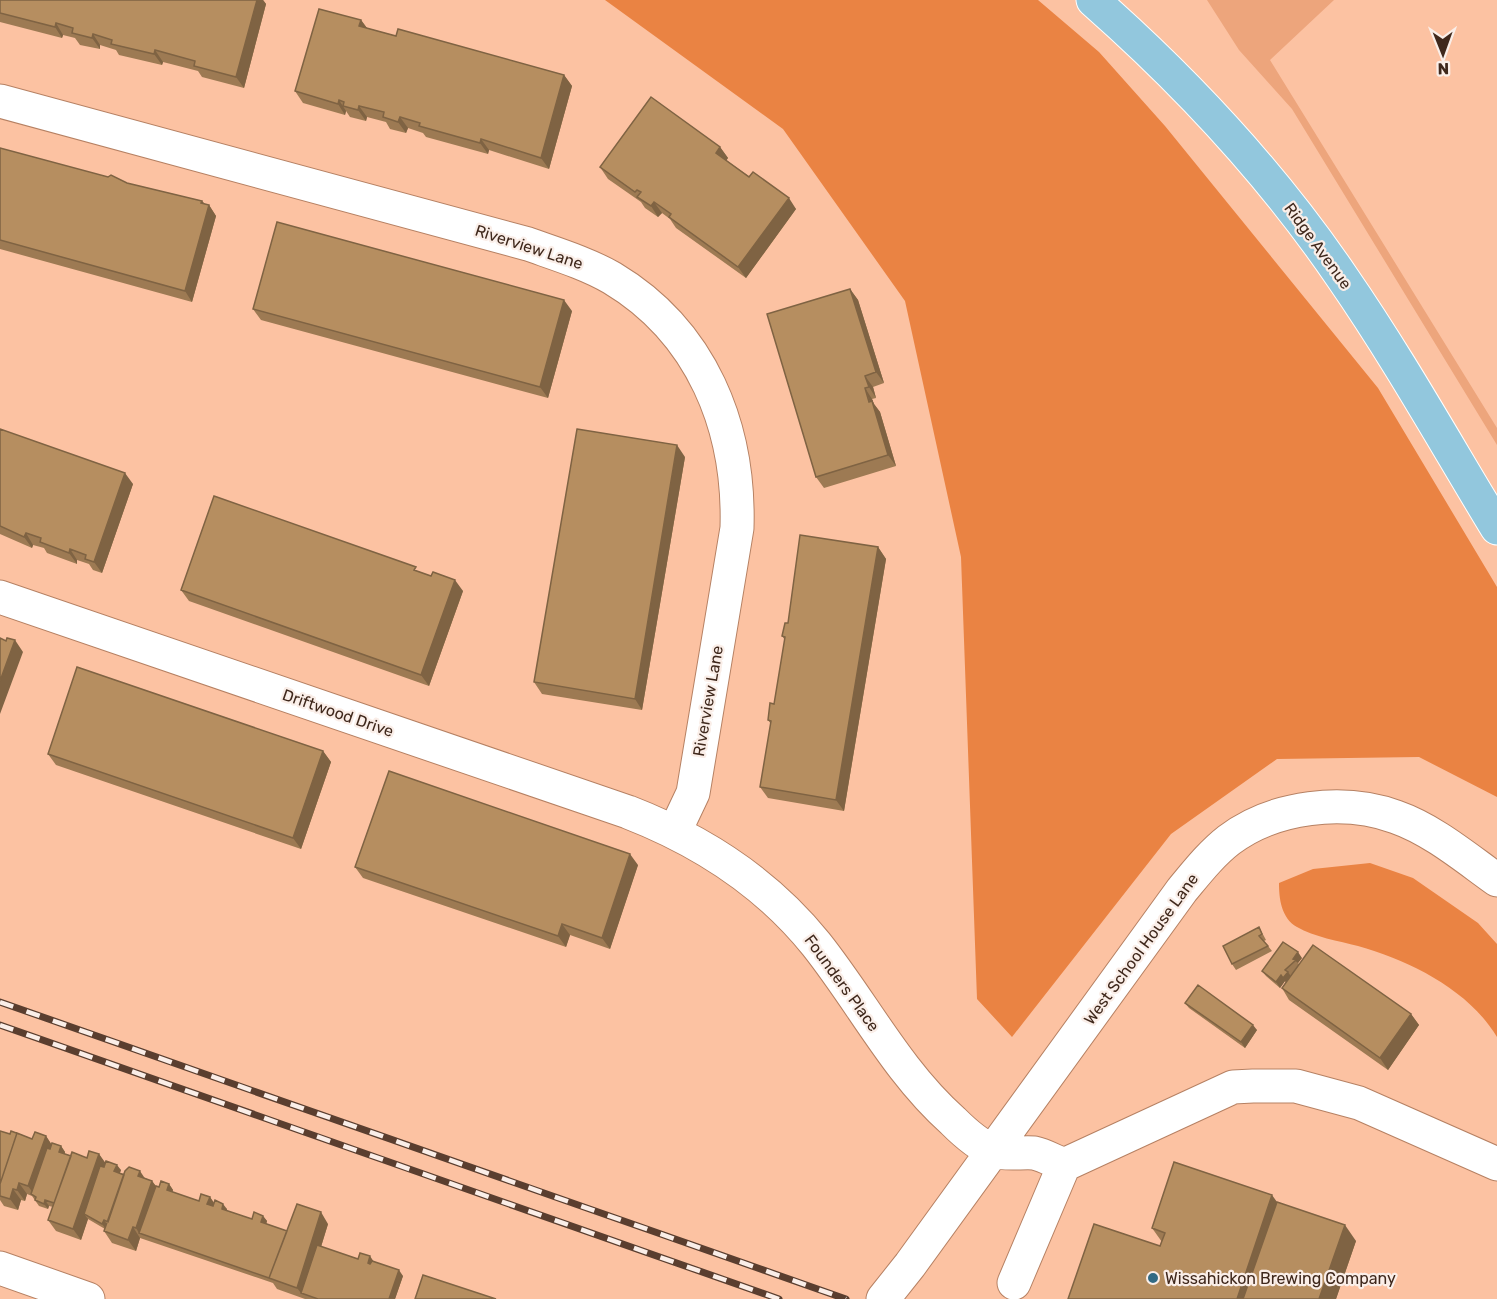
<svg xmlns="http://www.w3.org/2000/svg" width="1497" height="1299" font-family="Rubik,sans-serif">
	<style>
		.green { fill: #eda57c }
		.forest { fill: #ea8343 }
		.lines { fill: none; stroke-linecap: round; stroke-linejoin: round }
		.minor-casing { stroke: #b68163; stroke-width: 35 }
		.major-casing { stroke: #fff; stroke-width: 35 }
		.minor { stroke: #fff; stroke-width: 33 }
		.major { stroke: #92c7dd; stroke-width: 33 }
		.rail-casing { stroke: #5a3e2f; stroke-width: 7 }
		.rail { stroke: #faeee8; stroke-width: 4.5; stroke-dasharray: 14; stroke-linecap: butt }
		.wall { fill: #9d7a53 }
		.shaded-wall { fill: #7f6343 }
		.building { fill: #b68e60; stroke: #7f6343; stroke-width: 1.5 }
		.poi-dot { fill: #316a84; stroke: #faeee8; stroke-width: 2 }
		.labels { text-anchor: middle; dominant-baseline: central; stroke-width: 4.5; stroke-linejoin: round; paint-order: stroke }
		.street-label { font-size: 16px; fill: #3f281c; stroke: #faeee8 }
		.poi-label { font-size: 16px; fill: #3f281c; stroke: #faeee8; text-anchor: start }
	</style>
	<rect width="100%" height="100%" fill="#fcc2a2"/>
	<path class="green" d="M1207,0H1334L1270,60L1497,428V445L1292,109L1239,50Z"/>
	<path class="forest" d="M605,0H1038L1099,52L1165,126L1378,388L1497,587V797L1419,757L1277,759L1171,834L1012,1037L977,999L961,557L905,301L783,129Z
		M1370,863L1413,878L1478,923L1497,944V1037C1468,989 1410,961 1358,946C1339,941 1314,937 1297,927C1281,918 1279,898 1279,883L1313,869Z"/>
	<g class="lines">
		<defs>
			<path id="minor" d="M0,101L528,244C556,254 586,263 612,278C702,332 740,427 737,528L693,793L675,831
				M0,597L628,812C700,840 767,883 816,944C863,1003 896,1070 953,1121C964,1132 979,1145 993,1151C1005,1155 1022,1152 1034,1153C1044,1155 1054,1161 1064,1165L1233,1087L1253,1086H1296L1359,1103L1497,1164
				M0,1268L88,1299
				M1014,1283L1064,1165
				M883,1299L910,1265L1182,890C1197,872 1211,854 1229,840C1274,806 1344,798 1396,817C1433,830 1466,858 1497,880"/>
			<path id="major" d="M1093,0C1186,82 1272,174 1342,277C1398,358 1446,444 1497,528"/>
		</defs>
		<use href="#minor" class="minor-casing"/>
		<use href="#major" class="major-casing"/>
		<use href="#minor" class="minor"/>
		<use href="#major" class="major"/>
		<defs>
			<path id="rail" d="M0,1002L846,1299
				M0,1025L779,1299"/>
		</defs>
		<use href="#rail" class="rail-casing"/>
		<use href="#rail" class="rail"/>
	</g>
	<path class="wall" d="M0,0H263L266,4L244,88L202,77L198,71L163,62L162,65L119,55L116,50L100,45V49L80,45L75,38L63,35L62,38L0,22Z
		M361,20L367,28L396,36L564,75L572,86L549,169L489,150L488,154L426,137L423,133L408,128L406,133L390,129L386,122L367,117L366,121L350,117L346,111L345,115L303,103L295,91Z
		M720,147L728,158L726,160L796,209L746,278L676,228L670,219L662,213L658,217L645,208L641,202L608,179L600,167Z
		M0,148L127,183L202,201L205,204L209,205L216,216L192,302L0,249Z
		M850,289L858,300L884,383L873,387L876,398L872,399L874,404L880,412L896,466L824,488L816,477Z
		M253,309L572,311L548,398L261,320Z
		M0,429L133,484L102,573L93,570L89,564L77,560V564L47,553L44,548L33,545L32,548L0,534Z
		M685,457L642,710L542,694L534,682Z
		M878,547L886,559L844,811L768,798L760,787L771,724L768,720L774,704L785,640L782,636Z
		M418,571L463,591L429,686L189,601L181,590Z
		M323,751L331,762L301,849L56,765L48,754Z
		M638,865L610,949L570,935L566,947L363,878L355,867Z
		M1259,927L1266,940L1264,941L1272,951L1236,970L1232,964Z
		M1302,958L1298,963L1299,964L1411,1014L1419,1025L1388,1070L1289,1000L1282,988L1286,982L1285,981L1280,988L1266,976L1262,971Z
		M1185,1003L1257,1030L1245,1048L1189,1008Z
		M0,1131L10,1134L32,1139L46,1136L52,1145L61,1146L65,1152V1154L71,1156L87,1158L99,1154L105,1164L121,1170L120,1173L145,1178L152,1181L156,1186L159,1187L169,1184L173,1190L172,1192L199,1201L210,1197L214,1203L227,1209V1211L252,1219L263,1216L267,1221L266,1224L287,1231L328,1224L321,1247L358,1259L374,1262L403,1276L395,1299H305L277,1289L273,1283L140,1238L136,1251L112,1243L104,1231L105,1229L88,1219L81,1240L56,1231L48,1220L53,1207L49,1206L48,1209L39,1206L32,1196L27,1194L25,1201L21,1200L18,1210L4,1206L0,1200Z
		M1278,1202L1356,1241L1336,1299H1068L1160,1246L1162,1242L1152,1228Z"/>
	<path class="shaded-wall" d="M257,0H263L266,4L244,88L236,77Z
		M361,20L369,31L359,26Z
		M56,23L63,35L62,38L55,27Z
		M93,34L100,45V49L92,38Z
		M155,50L163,62L162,65L154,54Z
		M564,75L572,86L549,169L541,158Z
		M339,100L346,111L345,115L338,104Z
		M359,106L367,117L366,121L358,110Z
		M400,117L408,128L406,133L398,122Z
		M481,139L489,150L488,154L480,143Z
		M720,147L728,158L724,164L716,153Z
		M789,198L796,209L746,278L738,267Z
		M202,201L208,208L209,205L216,216L192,302L185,291Z
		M654,202L662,213L658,217L651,206Z
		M850,289L858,300L884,383L876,372Z
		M564,300L572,311L548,398L540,387Z
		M865,376L873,387L876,398L869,387Z
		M865,388L872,399L874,404L880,412L896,466L888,455Z
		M677,445L685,457L642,710L635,699Z
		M125,473L133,484L102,573L94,562Z
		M26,533L33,545L32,548L24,537Z
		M878,547L886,559L844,811L836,800Z
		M70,549L77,560V564L69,553Z
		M455,580L463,591L429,686L421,675Z
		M15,640L23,652L0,714V681Z
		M323,751L331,762L301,849L293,838Z
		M630,854L638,865L610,949L602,938Z
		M562,924L570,935L566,947L558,936Z
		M1298,952L1302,958L1298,963L1293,959Z
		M1288,972L1292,978L1287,984L1283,978Z
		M1281,975L1285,981L1280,988L1276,982Z
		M1411,1014L1419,1025L1388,1070L1380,1058Z
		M1253,1025L1257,1030L1245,1048L1241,1042Z
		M46,1136L53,1147L36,1197L28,1186Z
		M61,1146L65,1152L63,1158L59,1152Z
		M99,1154L107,1165L84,1214L88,1219L81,1240L73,1229Z
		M117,1165L121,1170L118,1177L114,1171Z
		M140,1171L148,1183L138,1176Z
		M152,1181L160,1192L139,1233L136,1228Z
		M19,1183L27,1194L25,1201L17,1190Z
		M169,1184L173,1190L171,1196L167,1190Z
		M13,1189L21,1200L18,1210L10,1199Z
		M1272,1195L1287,1216L1258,1299H1237Z
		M210,1197L214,1203L211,1210L207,1204Z
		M45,1200L49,1206L48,1209L44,1204Z
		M223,1204L227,1209L226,1214L222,1209Z
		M321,1212L328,1224L306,1295L301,1293L297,1288Z
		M263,1216L267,1221L265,1228L261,1222Z
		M104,1220L108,1226L106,1229L102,1224Z
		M1345,1225L1356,1241L1336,1299H1319Z
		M133,1227L140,1238L136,1251L128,1240Z
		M370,1256L374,1262L372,1269L368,1263Z
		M399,1270L403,1276L395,1299H389Z"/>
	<path class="building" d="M0,0H257L236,77L194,66L195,61L155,50L154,54L111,44L112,40L93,34L92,38L72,33L73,28L56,23L55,27L0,13Z
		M319,9L361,20L359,26L396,36L398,29L564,75L541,158L481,139L480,143L419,126L420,123L400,117L398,122L383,117L384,112L359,106L358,110L343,106L344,102L339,100L338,104L295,91Z
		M651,97L720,147L716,153L749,177L753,172L789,198L738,267L669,217L671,214L654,202L651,206L637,197L641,192L637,190L635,192L600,167Z
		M0,148L108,177L111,175L127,183L202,201L201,203L209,205L185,291L0,240Z
		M277,222L564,300L540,387L253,309Z
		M850,289L876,372L865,376L869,387L865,388L869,402L872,401L888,455L816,477L767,314Z
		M0,429L125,473L94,562L85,559L86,555L70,549L69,553L40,542L41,538L26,533L24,537L0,526Z
		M577,429L677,445L635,699L534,682Z
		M214,496L416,567L414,570L431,576L433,572L455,580L421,675L181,590Z
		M800,535L878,547L836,800L760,787L771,721L768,720L770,703L774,704L785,637L782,636L785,623H788Z
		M0,638L6,641L7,638L15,640L0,681Z
		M77,667L323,751L293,838L48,754Z
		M389,771L630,854L602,938L562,924L558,936L355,867Z
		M1259,927L1262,934L1259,936L1268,946L1232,964L1223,946Z
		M1283,942L1298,952L1293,959L1296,960L1285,970L1288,972L1283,978L1281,975L1276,982L1262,971Z
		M1313,945L1411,1014L1380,1058L1282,988Z
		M1198,985L1253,1025L1241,1042L1185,1003Z
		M0,1131L10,1134L11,1131L19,1134L17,1133L0,1184Z
		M35,1132L46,1136L28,1186L19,1183L17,1190L13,1189L10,1199L0,1196V1184L17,1133L32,1139Z
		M52,1143L61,1146L59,1152L71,1156L54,1203L45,1200L44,1204L35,1200L36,1197L31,1194L47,1148L50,1149Z
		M89,1151L99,1154L73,1229L48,1220L72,1152L87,1158Z
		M106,1161L117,1165L114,1171L124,1175L108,1222L104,1220L102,1224L84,1214L100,1166L104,1167Z
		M1174,1162L1272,1195L1237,1299H1068L1094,1224L1160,1246L1165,1233L1152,1228Z
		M129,1167L140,1171L138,1176L152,1181L136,1228L133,1227L128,1240L104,1231L125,1171Z
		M161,1181L169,1184L167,1190L199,1201L201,1194L210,1197L207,1204L213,1206L215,1200L223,1204L222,1209L252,1219L254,1212L263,1216L261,1222L287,1231L269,1278L139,1233L156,1186L159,1187Z
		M1277,1202L1345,1225L1319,1299H1243Z
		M297,1204L321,1212L297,1288L269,1278Z
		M317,1245L358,1259L360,1253L370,1256L368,1263L370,1264L372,1261L399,1270L389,1299H318L301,1293Z
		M423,1275L496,1299H415Z"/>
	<circle class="poi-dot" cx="1153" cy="1278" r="6"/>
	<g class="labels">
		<g class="street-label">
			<text transform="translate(1318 246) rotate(54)">Ridge Avenue</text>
			<text transform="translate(529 247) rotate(18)">Riverview Lane</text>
			<text transform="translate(708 701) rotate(-80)">Riverview Lane</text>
			<text transform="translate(338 713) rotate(19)">Driftwood Drive</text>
			<text transform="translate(1141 949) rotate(-54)">West School House Lane</text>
			<text transform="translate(842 983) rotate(54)">Founders Place</text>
		</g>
		<g class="poi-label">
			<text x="1165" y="1278">Wissahickon Brewing Company</text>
		</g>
	</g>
	<g transform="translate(1443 54) rotate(179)" stroke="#faeee8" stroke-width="4.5" paint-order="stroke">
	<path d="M0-4.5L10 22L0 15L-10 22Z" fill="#3f281c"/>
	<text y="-9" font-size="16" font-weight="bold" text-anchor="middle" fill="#3f281c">N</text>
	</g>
</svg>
